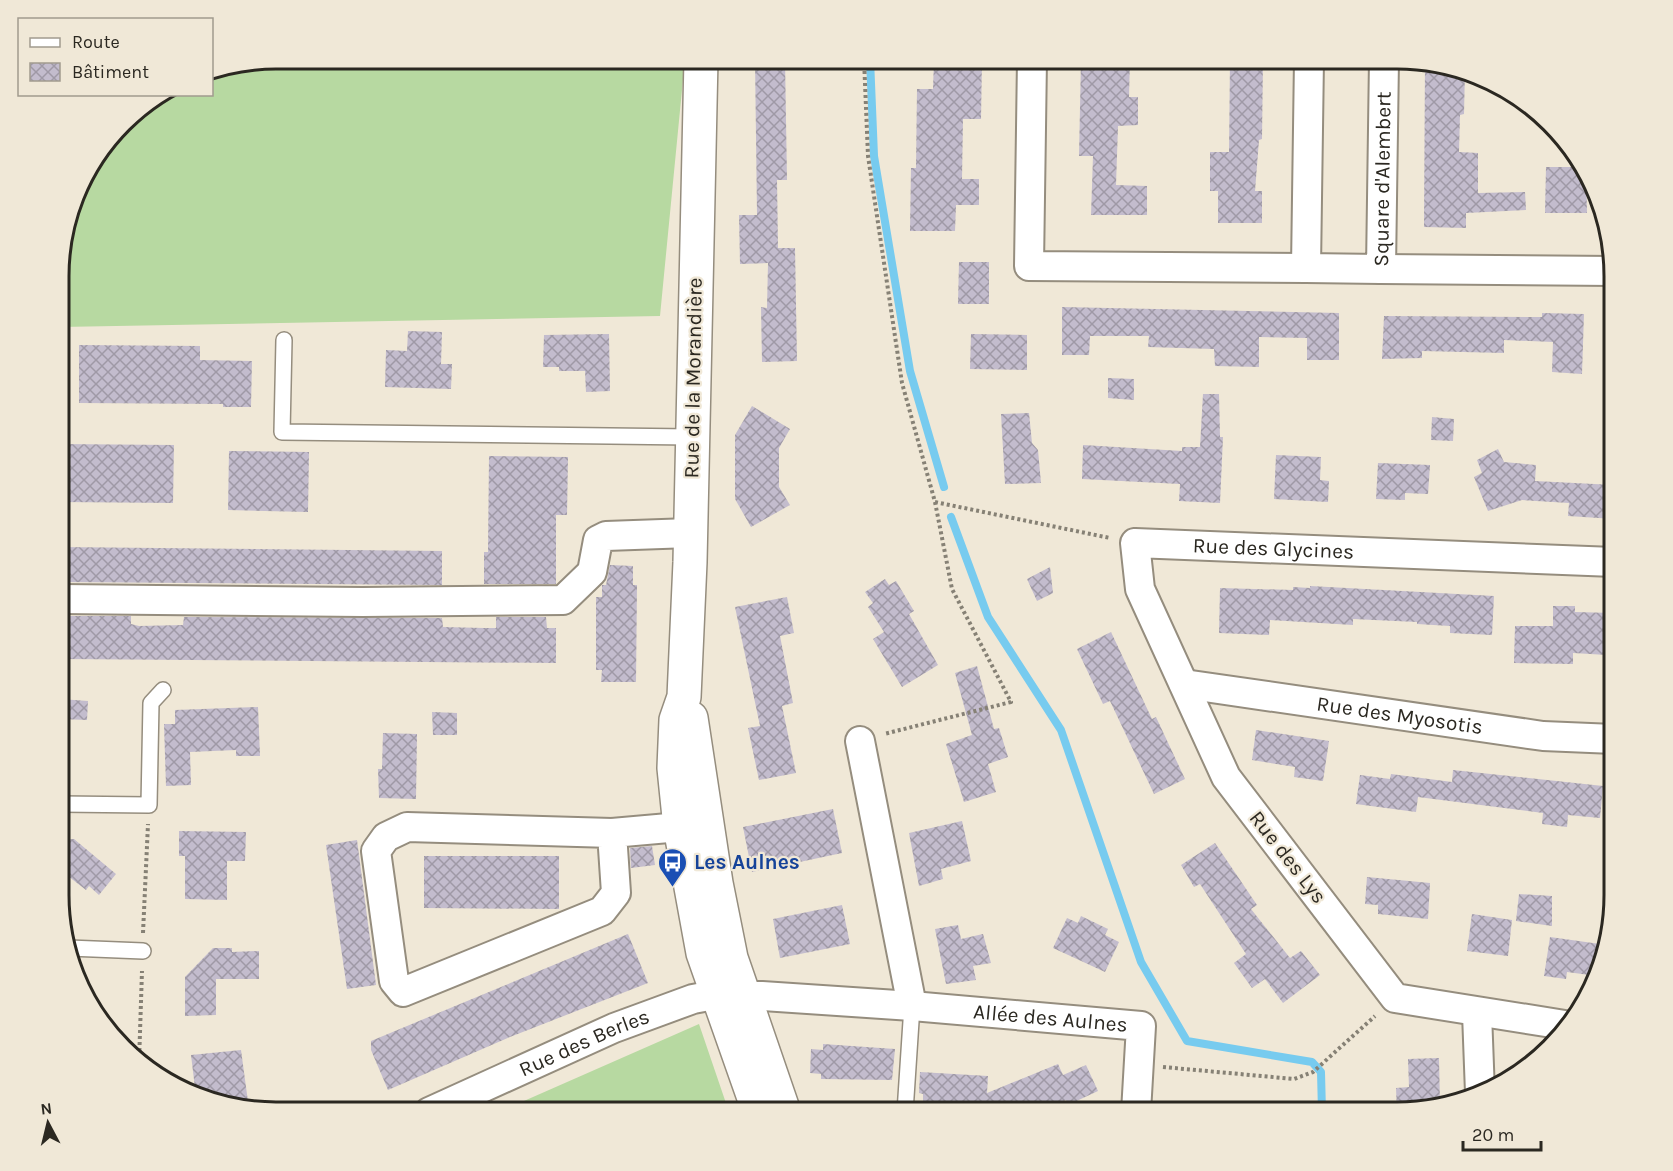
<svg xmlns="http://www.w3.org/2000/svg" width="1673" height="1171" font-family="Karla,sans-serif">
	<style>
		.grass { fill: #b7d9a1 }
		.lines { fill: none; stroke-linecap: round; stroke-linejoin: round }
		.stream { stroke: #77cbef; stroke-width: 8 }
		.building { fill: url(#building-cross-hatch) }
		.lane-casing { stroke: #958d7e; stroke-width: 18 }
		.street-casing { stroke: #958d7e; stroke-width: 32 }
		.secondary-casing { stroke: #958d7e; stroke-width: 36 }
		.path { stroke: #868175; stroke-width: 4; stroke-dasharray: 3 3; stroke-linecap: butt }
		.lane { stroke: #fff; stroke-width: 15 }
		.street { stroke: #fff; stroke-width: 28 }
		.secondary { stroke: #fff; stroke-width: 33 }
		.labels { text-anchor: middle; dominant-baseline: central; stroke-width: 4.5; stroke-linejoin: round; paint-order: stroke }
		.street-label { font-size: 21px; fill: #2b2821; stroke: #f0e8d7 }
		.transit-label { font-size: 21px; font-weight: bold; fill: #164399; stroke: #f0e8d7; text-anchor: start }
		.rim { fill: none; stroke: #2b2821; stroke-width: 3 }
	</style>
	<defs>
		<pattern id="building-cross-hatch" width="8" height="8" patternUnits="userSpaceOnUse" patternTransform="scale(1.5)"><rect width="8" height="8" fill="#c3bccd"/><path d="M0 0l8 8M0 8l8-8" fill="none" stroke="#9f99a6"/></pattern>
	</defs>
	<rect width="100%" height="100%" fill="#f0e8d7"/>
	<path class="grass" d="M276,59H685L660,316L60,327V248L81,179L132,113L161,95L212,94V71Z
		M699,1024L729,1112H499Z"/>
	<g class="lines">
		<path class="stream" d="M870,59L874,156L910,371L944,487
			M951,517L988,617L1061,730L1141,962L1187,1041L1312,1062L1321,1072L1322,1112"/>
	</g>
	<path class="building" d="M755,59H785L787,180H777L778,248H795L797,361L762,362L761,307L767,308L768,263L740,264L739,215H757Z
		M934,59H982L981,119H963L962,179H979V205H956L955,231H910L911,168H916L917,89H933Z
		M1081,59H1130L1129,97H1138V125L1118,126L1116,185L1147,186V215H1091L1093,156H1079Z
		M1230,59H1263L1262,139L1259,140L1255,191H1262V223H1218V191H1210V152H1229Z
		M1425,62L1465,70L1464,114L1460,115L1459,152L1478,153V193L1525,192L1526,210L1466,213V228L1424,227Z
		M1546,167H1586L1587,213H1545Z
		M959,262H989V304H958Z
		M1062,307L1339,313V360H1307V338L1259,337V367L1215,366L1214,349L1148,347L1149,336H1090L1089,355H1062Z
		M1542,313L1584,314L1582,374L1552,372L1553,342L1504,340V353L1422,351V358L1382,359L1384,316L1542,317Z
		M408,331L442,332L441,364H452L451,389L385,387L386,350L407,351Z
		M609,334L610,391L586,392L585,371H559V367H543L544,335Z
		M971,334L1027,335V370L970,369Z
		M79,345L200,346V360L252,361L251,407H223V404L79,403Z
		M1108,378L1134,379V400L1108,398Z
		M1203,394H1219L1220,437H1223L1220,503L1179,501L1180,484L1082,479L1083,445L1182,451V447H1200Z
		M752,406L790,429L779,448V487L790,505L751,527L735,499V435Z
		M1029,413L1032,443L1038,450L1041,483L1005,484L1001,414Z
		M1432,417L1454,419L1453,441L1431,440Z
		M60,444L174,445L173,503L60,502Z
		M1498,449L1504,462L1536,465L1535,481L1614,485V519L1568,516L1569,503L1522,500L1488,511L1474,477L1482,473L1477,460Z
		M229,451L309,452L308,512L228,510Z
		M1276,455L1321,457L1320,480L1329,481L1328,502L1274,499Z
		M489,456L568,457L567,515H556V584H484V552H488Z
		M1378,463L1430,465L1428,494L1405,493V500L1376,499Z
		M60,547L442,551V585L60,582Z
		M610,565L633,566V585H637L636,682H601L602,670H596V597H602V585H606Z
		M1050,567L1053,593L1037,601L1027,579Z
		M885,579L889,585L896,581L914,611L909,614L938,665L902,687L873,639L884,632L868,607L873,603L865,592Z
		M1310,586L1494,596L1492,635L1450,633V626L1417,624V622L1353,619V625L1270,620L1269,635L1219,633L1220,588L1293,590V587L1310,588Z
		M787,597L794,633L780,636L793,703L782,706L796,773L759,780L748,728L760,726L735,607Z
		M1553,606H1575V612L1614,613V646H1607V655L1573,653V664L1514,663L1515,626H1553Z
		M60,616H131V624L139,626L183,625L184,617L442,618L443,627L484,628H496V617H546L547,628H556V663L60,659Z
		M1111,632L1152,719L1156,717L1185,779L1154,794L1110,701L1103,704L1077,649Z
		M977,666L994,729L999,728L1008,757L988,764L996,792L964,802L946,744L972,735L955,673Z
		M60,699L88,701L87,720L60,719Z
		M258,707L260,756H236V750L190,752L191,785L166,786L164,724H175V710Z
		M432,712L457,713V735H433Z
		M1256,730L1329,741L1323,781L1294,777L1295,767L1252,760Z
		M383,733L417,734L416,799L379,798L378,769H382Z
		M1453,770L1603,786L1600,818L1568,815L1567,827L1542,824L1543,813L1418,797L1416,812L1356,804L1360,775L1390,779L1391,774L1452,782Z
		M833,809L842,853L752,872L743,827Z
		M962,821L971,861L941,869L943,879L919,886L909,833Z
		M179,831L246,832L245,861H227V900L185,899V856H179Z
		M74,839L116,874L99,895L89,886L86,890L68,876L60,877V840Z
		M357,840L376,985L347,989L326,845Z
		M1215,843L1257,905L1251,909L1290,958L1301,951L1320,975L1283,1003L1265,979L1252,988L1234,963L1246,954L1200,884L1194,887L1181,865Z
		M652,846L655,865L631,868L630,848Z
		M424,856H559V909L424,908Z
		M1367,877L1430,883L1428,919L1378,914V905L1365,904Z
		M1519,894L1552,896V926L1516,921Z
		M842,905L850,944L780,958L773,919Z
		M1472,914L1512,920L1508,956L1467,951Z
		M1081,916L1108,929L1105,935L1119,942L1105,972L1053,948L1067,918L1078,923Z
		M958,925L961,939L983,934L991,963L973,966L976,980L946,984L935,929Z
		M628,934L648,983L510,1037L388,1090L371,1050V1041Z
		M1550,937L1607,945L1603,966L1597,976L1567,972L1566,979L1544,976Z
		M213,948H232V952L259,951V979H216V1015L185,1016V977Z
		M823,1044L895,1049L892,1080L821,1079V1074L810,1073L811,1049L823,1050Z
		M241,1050L249,1109L205,1101L196,1096L191,1055Z
		M1439,1058L1440,1103L1397,1112L1396,1088L1409,1087L1408,1059Z
		M1058,1064L1063,1075L1086,1065L1098,1091L1068,1105L1066,1100L1036,1112L970,1110L967,1112H953L949,1108L923,1106V1094L919,1093L920,1072L988,1076L987,1093Z"/>
	<g class="lines">
		<defs>
			<path id="lane" d="M284,340L282,432L691,437
				M60,804L149,805L151,703L163,690
				M69,948L143,951
				M905,1112L912,1006"/>
			<g id="street">
				<path d="M1032,59L1029,266L1306,268"/>
				<path id="s1" d="M1309,59L1306,268L1381,269L1384,59"/>
				<path d="M1381,269L1614,271"/>
				<path d="M60,599L363,602L563,600L592,572L598,540L606,536L690,533"/>
				<path id="s2" d="M1184,684L1543,736L1614,739"/>
				<path d="M860,741L912,1006"/>
				<path d="M612,833L616,893L602,911L403,992L394,981L376,851L386,837L407,827L612,833L680,827"/>
				<path d="M1477,1013L1480,1093"/>
				<path id="s3" d="M1571,1026L1395,998L1226,777L1140,589L1135,543L1614,562"/>
				<path id="s4" d="M429,1112L614,1028L693,999L709,996H762L912,1006L1141,1026L1136,1112"/>
			</g>
			<path id="secondary" d="M701,59L690,562L684,697L676,720L674,768L680,827L703,953L759,1112
				M691,718L716,883L731,958L784,1112"/>
		</defs>
		<use href="#lane" class="lane-casing"/>
		<use href="#street" class="street-casing"/>
		<use href="#secondary" class="secondary-casing"/>
		<path class="path" d="M864,59L868,156L902,383L935,502L952,589L1011,702L884,734
			M935,502L1110,538
			M143,933L148,824
			M139,1063L142,971
			M1163,1067L1294,1079L1313,1072L1375,1016"/>
		<use href="#lane" class="lane"/>
		<use href="#street" class="street"/>
		<use href="#secondary" class="secondary"/>
	</g>
	<defs>
		<symbol id="bus-pin" viewBox="-11 -11 22 30"><path d="M0 17L-7.5 6A9.5 9.5 0 1 1 7.5 6Z" fill="#1a4fb4" stroke="#f0e8d7"/><path d="M-5-6H5V4H4V6H2V4H-2V6H-4V4H-5ZM-3.5-4V0h7V-4ZM-3.5 1.2v1.5H-2V1.2ZM2 1.2v1.5H3.5V1.2Z" fill="#fff"/></symbol>
	</defs>
	<g fill-rule="evenodd">
		<use href="#bus-pin" x="656" y="846" width="33" height="45"/>
	</g>
	<g class="labels">
		<g class="street-label">
			<text stroke="none"><textPath href="#s1" startOffset="374">Square d'Alembert</textPath></text>
			<text transform="translate(693 378) rotate(-89)">Rue de la Morandière</text>
			<text stroke="none"><textPath href="#s3" startOffset="848">Rue des Glycines</textPath></text>
			<text stroke="none"><textPath href="#s2" startOffset="218">Rue des Myosotis</textPath></text>
			<text transform="translate(1288 857) rotate(52)">Rue des Lys</text>
			<text stroke="none"><textPath href="#s4" startOffset="646">Allée des Aulnes</textPath></text>
			<text stroke="none"><textPath href="#s4" startOffset="170">Rue des Berles</textPath></text>
		</g>
		<g class="transit-label">
			<text x="694" y="862">Les Aulnes</text>
		</g>
	</g>
	<path d="M0 0H1673V1171H0ZM276 69H1397A207 207 0 0 1 1604 276V895A207 207 0 0 1 1397 1102H276A207 207 0 0 1 69 895V276A207 207 0 0 1 276 69Z" fill="#f0e8d7" fill-rule="evenodd"/>
	<path class="rim" d="M276 69H1397A207 207 0 0 1 1604 276V895A207 207 0 0 1 1397 1102H276A207 207 0 0 1 69 895V276A207 207 0 0 1 276 69Z"/>
	<rect x="18" y="18" width="195" height="78" fill="#f0e8d7" stroke="#a19b8e" stroke-width="1.5"/>
	<rect x="30" y="38" width="30" height="9" fill="#ffffff" stroke="#a19b8e" stroke-width="1.5"/>
	<text x="72" y="48" font-size="18" fill="#2b2821">Route</text>
	<rect x="30" y="63" width="30" height="18" fill="url(#building-cross-hatch)" stroke="#a19b8e" stroke-width="1.5"/>
	<text x="72" y="78" font-size="18" fill="#2b2821">Bâtiment</text>
	<g transform="translate(48 1123) rotate(353)" stroke="#f0e8d7" stroke-width="4.5" paint-order="stroke">
	<path d="M0-4.5L10 22L0 15L-10 22Z" fill="#2b2821"/>
	<text y="-9" font-size="16" font-weight="bold" text-anchor="middle" fill="#2b2821">N</text>
	</g>
	<path d="M1463 1141v9h78v-9" fill="none" stroke="#2b2821" stroke-width="3"/>
	<text x="1472" y="1141" font-size="18" fill="#2b2821" stroke="#f0e8d7" stroke-width="4.5" paint-order="stroke">20 m</text>
</svg>
